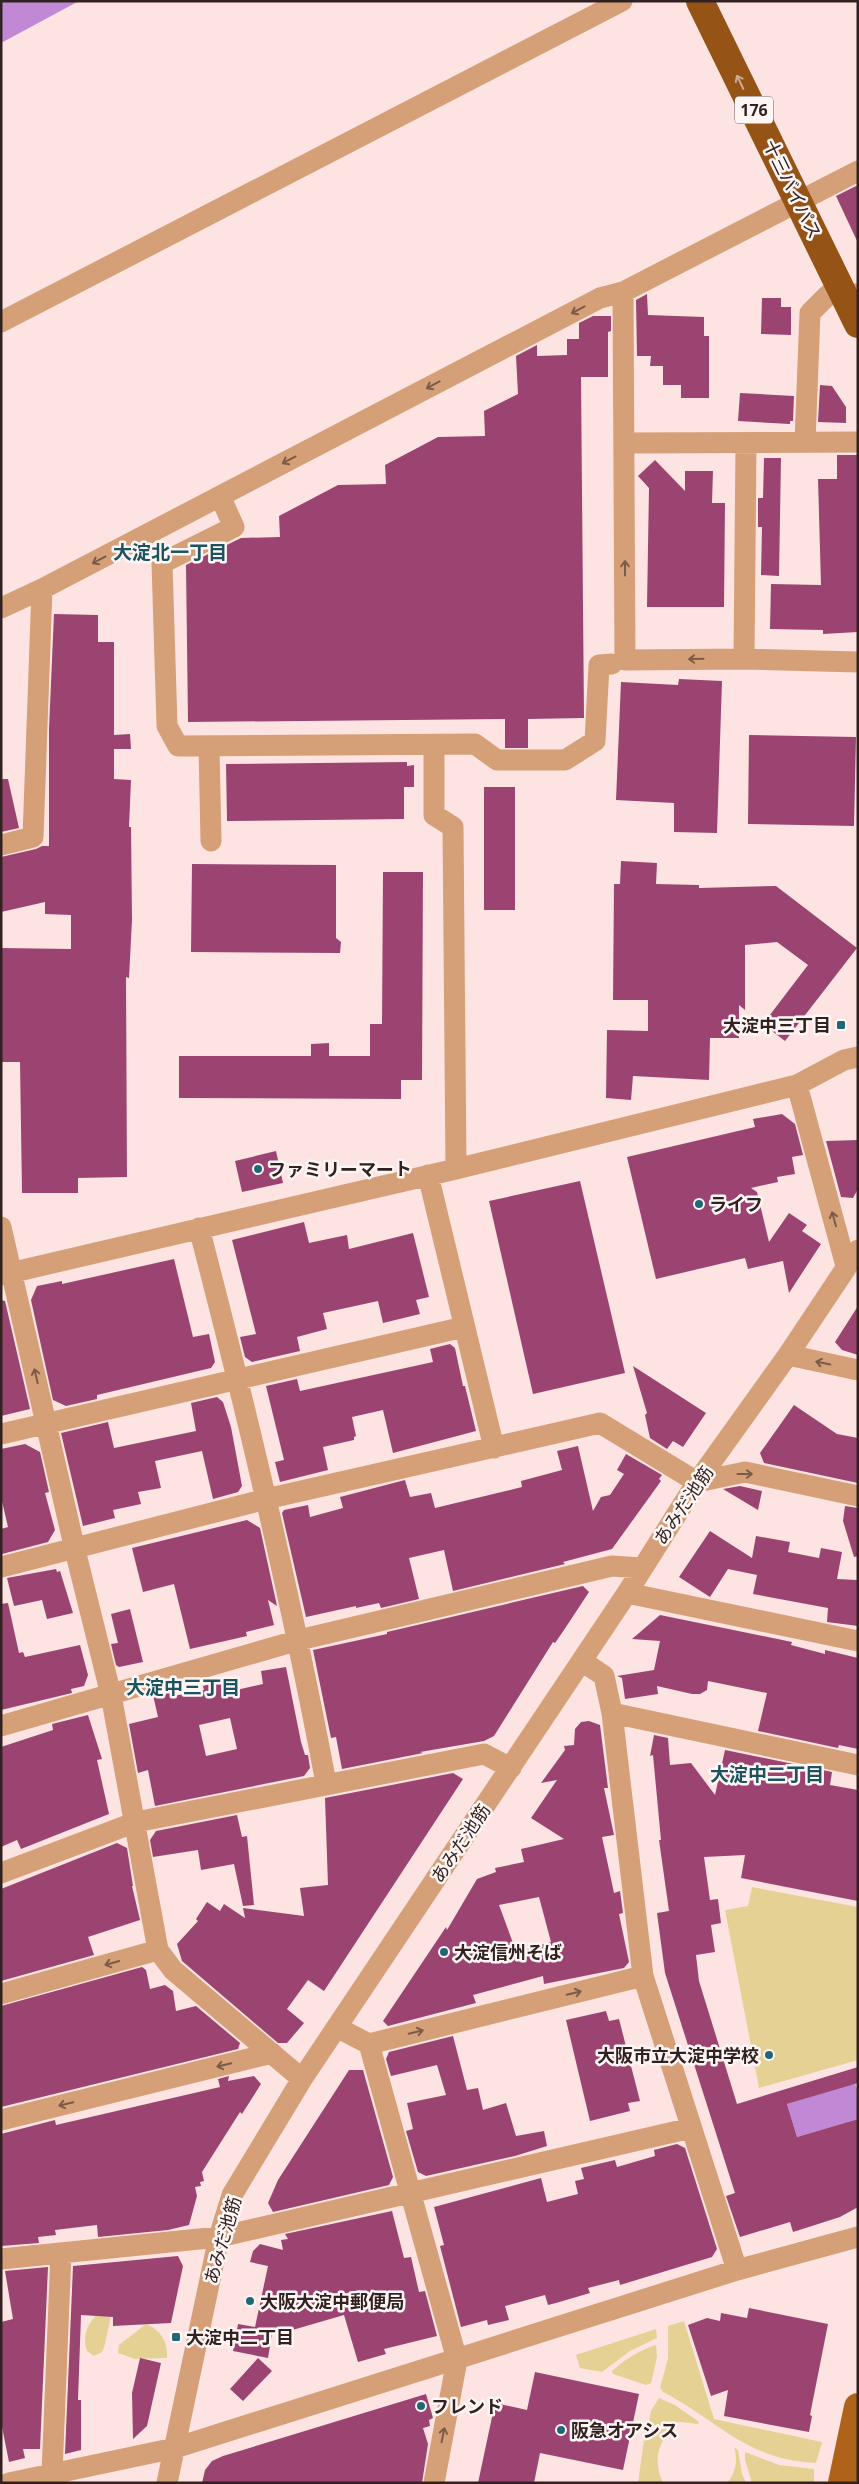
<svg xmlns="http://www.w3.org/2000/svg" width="859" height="2484" font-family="'Noto Sans','Noto Sans JP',sans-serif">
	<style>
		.green { fill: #e5d194 }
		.water { fill: #c188d6 }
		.building { fill: #9b4471; fill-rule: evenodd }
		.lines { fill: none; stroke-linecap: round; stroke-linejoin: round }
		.minor { stroke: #d5a077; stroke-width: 21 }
		.major { stroke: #af631a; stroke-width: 28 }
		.highway-bridge { stroke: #955316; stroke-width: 28 }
		.oneway { stroke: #cfac91 }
		.oneway2 { stroke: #7b5b48 }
		.poi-dot { fill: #216877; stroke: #fef5f5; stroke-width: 2 }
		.labels { text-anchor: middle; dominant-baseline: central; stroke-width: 5; stroke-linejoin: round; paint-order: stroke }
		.shield { fill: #fef5f5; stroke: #6e6161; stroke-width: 1 }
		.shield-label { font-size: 16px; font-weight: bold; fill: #312221 }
		.street-label { font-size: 18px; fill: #312221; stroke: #fef5f5 }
		.poi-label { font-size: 18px; font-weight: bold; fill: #312221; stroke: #fef5f5; text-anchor: start }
		.neighbourhood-label { font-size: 19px; font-weight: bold; fill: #1b535f; stroke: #fef5f5 }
	</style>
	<rect width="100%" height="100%" fill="#fde4e2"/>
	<path class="green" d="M752,1887L858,1907V2060L759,2088L725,1910L748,1906Z
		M99,2313L111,2316L104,2348L102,2352L94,2356L87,2351C82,2335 87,2324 99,2313Z
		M684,2321L714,2419L822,2442L816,2463C744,2459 721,2422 663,2392L660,2388L668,2358V2326Z
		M146,2324C161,2330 168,2342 167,2358L135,2359L118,2353L119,2345Z
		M656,2329L657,2338L630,2351L602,2372L580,2368L576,2355Z
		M656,2345L657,2357L651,2383L646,2385L613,2374L612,2371C625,2359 640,2350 656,2345Z
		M659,2398L675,2405L699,2422L698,2424L681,2422L648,2426L651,2411Z
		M675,2426C657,2442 653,2461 663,2483H638L645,2433Z
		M734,2447L738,2450L742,2474L746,2483H727C736,2473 738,2459 734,2447Z
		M745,2452L779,2465L814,2469V2483H752L745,2460Z"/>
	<path class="water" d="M1,1H79L1,43Z
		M855,2083L858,2092V2119L797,2137L787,2104Z"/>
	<path class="building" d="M858,185V243L836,196Z
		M647,294L648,315L704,317V336H709V398H681V385H663V366H650L651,356H637L636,300Z
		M762,298H781V307H791V335L761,334Z
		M593,316H611V331L608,332V377H581L584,718L528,719V748H505V719L188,722L186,565L241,538L280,537L279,516L338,485L386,484L385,465L438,437L485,436L484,411L518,394L516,356L537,345V356L567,355V339H579V323Z
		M820,385L832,386L846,407V423L818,422Z
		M740,393L794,396L793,421H790V424L738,421Z
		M837,455H858V632L823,634V630L770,629L771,584L821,585L818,479H837Z
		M764,458H781L779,576L761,575L762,527H758V498H763Z
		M655,460L685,491V471H713L712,503H725L724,607H647L649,488L638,476Z
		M54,614L98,615V642H114V735L130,734L131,749H114V779L131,780L129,827H131L132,920L129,978L126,977L127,1177L78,1178V1193H22L20,1062H1V948L71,949V915L45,914V902L1,912V857L36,849L42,846H49V729Z
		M679,679L722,681L717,833L674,832V803L616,800L621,682L678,685Z
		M749,735L856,737L854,826L748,824Z
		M407,762V766L414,765V787H404V819L227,821L226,764Z
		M1,779H8L19,828L1,832Z
		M484,787H515V910H484Z
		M621,861L657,863L656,884L699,885V888L776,886L857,948L785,1041L763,1024L808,965L777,942L745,945V1010L739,1005V1038H710L709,1080L633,1076L631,1100L606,1098L607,1030L648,1031V1000H613L614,884H620Z
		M192,864L336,865V938L341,942L340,953L191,952Z
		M383,872H423L422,1080H401V1099L179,1098V1056H311V1044L329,1043V1056H370V1024H382Z
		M782,1114L795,1124L803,1155L792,1157L795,1174L777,1177L778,1182L751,1188L757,1192L769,1242L789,1213L807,1225L802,1231L821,1244L789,1293L783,1261L748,1269L745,1258L656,1279L627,1157L755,1127L753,1119Z
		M858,1140V1189L853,1198L841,1197L826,1141Z
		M276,1151L283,1183L242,1192L235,1161Z
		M580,1181L625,1373L533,1394L489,1201Z
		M304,1222L309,1243L347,1235L349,1249L413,1233L429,1297L416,1300L420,1314L383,1323L378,1301L323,1313L327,1329L297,1337L300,1351L252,1362L245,1357L240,1337L256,1334L232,1240Z
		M174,1259L193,1337L209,1334L215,1362L211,1368L97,1395V1399L66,1406L53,1400L31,1300L37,1286L62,1281V1284Z
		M1,1300L5,1301L30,1409L1,1416Z
		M858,1306V1355L842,1350L835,1342Z
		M450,1344L455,1348L463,1386H465L476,1431L393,1453L383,1410L352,1417L356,1436L354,1437V1440L323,1447L328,1470L280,1482L275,1462L284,1460L266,1386L297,1379L300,1391L433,1362L430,1349Z
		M633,1366L706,1413L683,1447L673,1441L667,1449L650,1438L645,1415L647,1413Z
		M217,1397L223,1402L231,1427L242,1486L238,1492L213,1499L202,1451L155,1461L161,1488L138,1492L141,1504L113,1510L115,1518L83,1526L61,1433L108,1422L114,1448L196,1431L191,1403Z
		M794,1405L837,1434L858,1438V1483L764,1463L760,1453Z
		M25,1444L40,1452L49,1492L45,1493L55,1530L48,1542L2,1554L1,1529L8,1527L1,1497V1449Z
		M578,1446L593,1511L601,1497L610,1495L624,1474L617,1470L626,1454L662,1475L659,1479L661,1481L612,1549L563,1562L565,1564L453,1591L444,1550L409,1558L419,1599L381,1608L379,1603L356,1608V1606L306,1617L282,1513L284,1510L308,1505L310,1517L343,1508L340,1497L405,1480L410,1497L431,1493L435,1508L522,1487L521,1481L562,1470L557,1451Z
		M740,1486L762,1491L758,1510L723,1489Z
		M845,1506L858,1508V1556L854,1557L843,1521Z
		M247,1520L260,1528L277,1606L268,1600L274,1625L246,1632L247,1636L190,1649L174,1584L143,1592L132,1548Z
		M710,1531L752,1558L756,1536L790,1542L788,1552L819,1558L821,1548L842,1552L837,1579L857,1580L858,1626L827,1622L828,1608L753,1594L757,1575L728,1569L710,1597L679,1577Z
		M56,1569L57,1572L60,1571L73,1613L47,1619L42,1600L14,1606L7,1578Z
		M583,1586L589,1592L564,1630L555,1643L553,1642L494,1736L484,1741L420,1752L423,1753L342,1769L336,1737L331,1738L313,1650L387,1634V1632Z
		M8,1603L19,1653L23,1652L25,1657L80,1645L88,1675L84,1686L71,1689L72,1693L1,1710V1604Z
		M130,1609L143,1662L119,1667L116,1665L111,1644L118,1643L111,1614Z
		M660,1615L792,1642L791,1645L825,1654V1650L858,1658V1749L839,1745L838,1748L758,1731L767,1693L708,1681L707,1690L700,1694H692L657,1686L658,1694L625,1699L622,1678L617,1676L654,1670L660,1641L632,1639Z
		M286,1667L301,1742L305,1755H308L310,1768L304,1776L155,1806L148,1770L138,1773L129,1724L158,1717L153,1695L172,1690L174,1696L204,1690L203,1686L229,1679L232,1691L263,1684L261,1671ZM230,1718L237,1749L206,1756L199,1725Z
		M88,1715L102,1759L97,1760L109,1814L21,1849L17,1840L1,1847V1747L53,1730L52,1724Z
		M589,1721L600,1725L608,1788H604L614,1835L602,1837L614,1893L620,1891L623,1913L619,1914L629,1962L624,1968L544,1984L543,1976L473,1995L476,2003L388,2026L383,2021L446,1927L447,1930L477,1879L496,1872L495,1868L524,1862L521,1849L564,1839L531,1818L557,1780L541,1783L565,1750L564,1746L574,1745L575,1729L581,1722ZM539,1897L551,1942L521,1951L518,1942L513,1943L499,1905Z
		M654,1735L668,1738L670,1765L691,1763L715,1795L725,1750L832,1772L830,1785L858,1790V1901L741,1878L745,1855L704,1857L710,1900L718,1899L721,1923L711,1925L715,1952L696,1955L699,1981L737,2104L858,2067V2083L787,2104L797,2137L858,2119V2207L840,2217L793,2232L790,2222L740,2237L726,2196L735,2193L665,1973L657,1913L669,1911L659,1840H661L653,1755L650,1756Z
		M453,1773L463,1779L324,1991L308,1980L287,2009L304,2023L287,2043H278L182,1961L177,1944L198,1921L196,1919L207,1902L220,1911L224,1904L245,1918L243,1908L304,1916L300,1888L328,1885L325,1798Z
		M237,1815L242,1837L247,1836L254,1905L243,1906L234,1864L201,1870L198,1850L153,1857L150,1840L156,1831Z
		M117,1843L127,1848L133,1886H132L140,1920L88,1937L94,1955L1,1981V1889Z
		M142,1967L146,1970L150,1989L165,1985L173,1991L176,2011L196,2006L240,2043L238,2049L1,2107V2006Z
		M606,2011L609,2021L619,2019L640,2101L628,2103L630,2111L590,2121L566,2020Z
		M453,2036L467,2090L478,2088L483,2110L506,2103L516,2136L544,2131L547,2146L515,2156L426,2176L418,2172L406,2131L413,2129L407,2103L446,2095L437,2065L391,2076L386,2059L389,2052Z
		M349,2070H363L393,2177L389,2185L273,2212L268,2203L278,2180Z
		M229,2076L228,2081L254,2076L261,2084L242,2114L240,2112L202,2172L204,2181L200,2182L201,2186L195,2187L197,2196L189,2225L168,2230L98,2237L97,2225L55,2230L56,2235L38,2237L39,2243L1,2246V2134L55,2120L56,2125L220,2087L218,2079Z
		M677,2144L685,2148L717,2249L712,2257L620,2285L619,2280L588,2288L590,2293L556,2303L548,2305L545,2295L505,2306L509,2320L488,2325L487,2320L461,2327L440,2246L444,2245L434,2207L541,2178L547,2202L578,2194L575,2181L584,2179L581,2168L615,2160L617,2167L655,2156L654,2150Z
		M392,2211L404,2258L411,2257L419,2292L425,2291L437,2336L384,2349L386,2354L358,2362L344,2315L289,2331L273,2328L268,2358L233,2351L238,2324L255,2327L268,2266L250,2262L253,2251L260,2244L283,2250L281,2240L288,2239L285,2234Z
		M178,2256L183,2266L171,2323L113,2326V2317L81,2315L78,2400H81V2450L65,2454L73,2266Z
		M48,2267L40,2449H23L25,2458L9,2462L1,2422V2322L13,2319L5,2271Z
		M749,2308L828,2324L810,2415L812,2416L809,2432L724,2416L728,2390L711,2396L688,2325L707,2318L720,2321L721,2313L747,2318Z
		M140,2358L161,2363L147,2426L133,2439L132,2393Z
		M258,2358L272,2371L243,2401L230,2389Z
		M535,2372L639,2394L623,2470L540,2453L534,2483H478L495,2403L527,2410Z
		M426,2394L433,2418L429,2420L430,2426L423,2428L428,2444L422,2483H202L205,2470L212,2461L223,2456Z"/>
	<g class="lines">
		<path class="minor" d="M623,292L625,660L744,659L858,662
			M1,322L622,1
			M805,442L810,313L829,294H858
			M625,443L858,442
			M220,496L234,527L162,563L167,726L178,746L475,744L497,760H565L595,741L599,665L612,664
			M1,608L42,589L600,298L623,292L858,171
			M744,659L746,443
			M434,745V815L453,827L456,1169
			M209,747L211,841
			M1,845L33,837L42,589
			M797,1085L846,1266
			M428,1175L494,1448
			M1,1227L75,1550L111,1695L158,1950L173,1970L302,2079
			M199,1228C247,1412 291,1597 326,1783
			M1,1275L456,1169L797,1085L844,1060L858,1057
			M788,1355L858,1370
			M1,1434L464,1327
			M1,1567L266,1499L600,1423L697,1482L745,1472L858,1496
			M627,1593L858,1641
			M582,1661L604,1676L612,1713L643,1976L737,2270
			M612,1713L858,1765
			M1,1726L299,1640L612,1566L642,1568
			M1,1873L136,1822L484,1754L511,1768
			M1,1994L158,1950
			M338,2028L369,2044L643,1976
			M369,2044L457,2360L434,2483
			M1,2120L272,2053
			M1,2259L219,2237L691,2128
			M52,2473L61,2253
			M9,2483L175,2448L737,2270L858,2237
			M167,2483L219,2237L232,2195L302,2079L627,1593L697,1482L788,1355L858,1250"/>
		<path class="major" d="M842,2483L858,2407"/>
		<path class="highway-bridge" d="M700,1L858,324"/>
	</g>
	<defs><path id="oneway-shaft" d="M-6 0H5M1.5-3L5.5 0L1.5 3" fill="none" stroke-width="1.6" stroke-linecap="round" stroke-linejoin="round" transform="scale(1.25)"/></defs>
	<use class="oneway" href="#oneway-shaft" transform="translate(740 82) rotate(-116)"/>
	<g class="oneway2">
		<use href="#oneway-shaft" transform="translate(578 310) rotate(152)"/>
		<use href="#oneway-shaft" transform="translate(433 385) rotate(152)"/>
		<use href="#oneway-shaft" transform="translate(289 460) rotate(152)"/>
		<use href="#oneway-shaft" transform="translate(99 560) rotate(152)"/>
		<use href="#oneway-shaft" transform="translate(625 568) rotate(-90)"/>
		<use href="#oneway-shaft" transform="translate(696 659) rotate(179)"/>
		<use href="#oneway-shaft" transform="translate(834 1219) rotate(-105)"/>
		<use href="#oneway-shaft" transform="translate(823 1363) rotate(-168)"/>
		<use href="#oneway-shaft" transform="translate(36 1376) rotate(-103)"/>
		<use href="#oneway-shaft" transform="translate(745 1474)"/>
		<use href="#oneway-shaft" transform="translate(112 1963) rotate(164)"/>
		<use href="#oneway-shaft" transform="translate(574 1993) rotate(-14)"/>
		<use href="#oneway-shaft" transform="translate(416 2032) rotate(-14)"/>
		<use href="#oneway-shaft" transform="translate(224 2065) rotate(166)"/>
		<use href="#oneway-shaft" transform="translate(66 2104) rotate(166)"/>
		<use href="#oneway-shaft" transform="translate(443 2435) rotate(-79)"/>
	</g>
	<g class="poi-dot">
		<rect x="836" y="1020" width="10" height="10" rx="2.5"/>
		<circle cx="258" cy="1169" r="5"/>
		<circle cx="699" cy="1204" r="5"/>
		<circle cx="444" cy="1952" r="5"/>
		<circle cx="769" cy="2055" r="5"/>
		<circle cx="250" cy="2301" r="5"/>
		<rect x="171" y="2332" width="10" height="10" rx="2.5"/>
		<circle cx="421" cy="2406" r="5"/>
		<circle cx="561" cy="2430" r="5"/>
	</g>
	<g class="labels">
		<rect class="shield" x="735" y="96.5" width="38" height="27" rx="4"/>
		<g class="shield-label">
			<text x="754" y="110">176</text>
		</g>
		<g class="street-label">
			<text transform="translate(793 189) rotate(64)">十三バイパス</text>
			<text transform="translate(683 1505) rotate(-56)">あみだ池筋</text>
			<text transform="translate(460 1843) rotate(-56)">あみだ池筋</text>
			<text transform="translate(222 2240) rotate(-74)">あみだ池筋</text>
		</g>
		<g class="poi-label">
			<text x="831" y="1025" text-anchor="end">大淀中三丁目</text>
			<text x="268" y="1169">ファミリーマート</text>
			<text x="709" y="1204">ライフ</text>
			<text x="454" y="1952">大淀信州そば</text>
			<text x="759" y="2055" text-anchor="end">大阪市立大淀中学校</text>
			<text x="260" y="2301">大阪大淀中郵便局</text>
			<text x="186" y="2337">大淀中二丁目</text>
			<text x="431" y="2406">フレンド</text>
			<text x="571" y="2430">阪急オアシス</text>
		</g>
		<g class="neighbourhood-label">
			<text x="170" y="552">大淀北一丁目</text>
			<text x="183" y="1687">大淀中三丁目</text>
			<text x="767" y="1774">大淀中二丁目</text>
		</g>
	</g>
	<rect width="859" height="2484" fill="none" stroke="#312221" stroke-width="5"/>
</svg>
